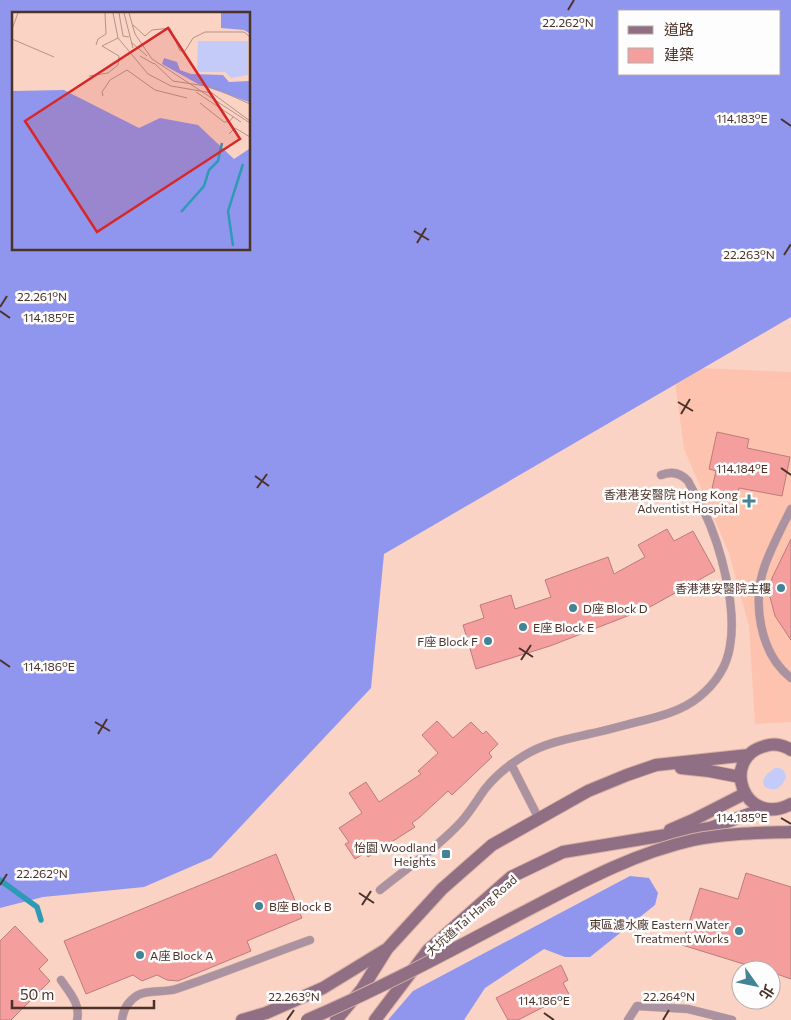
<svg xmlns="http://www.w3.org/2000/svg" width="791" height="1020" font-family="Commissioner,'Noto Sans TC',sans-serif">
	<style>
		.built { fill: #fdc3af }
		.green { fill: #c5cbf9 }
		.forest { fill: #9096ed; fill-rule: evenodd }
		.lines { fill: none; stroke-linecap: round; stroke-linejoin: round }
		.stream { stroke: #2f9ab6; stroke-width: 5.5 }
		.building { fill: #f49e9e; stroke: #bc7c7c }
		.service-casing { stroke: #d4b0a3; stroke-width: 9 }
		.secondary-casing { stroke: #d4b0a3; stroke-width: 14 }
		.service { stroke: #aa92a1; stroke-width: 8 }
		.secondary { stroke: #906e84; stroke-width: 12 }
		.secondary-bridge-casing { stroke: #d4b0a3; stroke-width: 14; stroke-linecap: butt }
		.secondary-bridge { stroke: #906e84; stroke-width: 12 }
		.ticks { fill: none; stroke: #4c332a; stroke-width: 2 }
		.poi-dot { fill: #428396; stroke: #fdfdfd; stroke-width: 2 }
		.labels { text-anchor: middle; dominant-baseline: central; stroke-width: 5; stroke-linejoin: round; paint-order: stroke }
		.poi-label { font-size: 12px; fill: #4c332a; stroke: #fdfdfd; text-anchor: end }
		.street-label { font-size: 12px; fill: #4c332a; stroke: #fdfdfd }
		.inset-river { fill: none; stroke: #2f9ab6; stroke-width: 2.5 }
		.inset-road { fill: none; stroke: #b49387; stroke-width: 1 }
		.view { fill: #d62828; fill-opacity: 0.15; stroke: #d62828; stroke-width: 2.5 }
		.inset-edge { fill: none; stroke: #4c332a; stroke-width: 2.5 }
		.ticks-label { font-size: 12px; text-anchor: middle; fill: #4c332a; stroke: #fdfdfd; stroke-width: 5; stroke-linejoin: round; paint-order: stroke }
	</style>
	<rect width="100%" height="100%" fill="#fad3c5"/>
	<path class="built" d="M673,367L791,372V722L755,724L749,626L729,553L684,449Z"/>
	<path class="green" d="M775,768C782,767 785,771 786,777C782,788 774,793 764,786L763,780L767,774Z"/>
	<path class="forest" d="M0,0H791V317L384,554L371,688L211,858L144,887L43,897L0,908ZM620,11H780V74H620ZM14,14H249V249H14Z
		M630,876L649,878L658,893L655,905L590,957H565L544,949L485,988L464,1020H388L413,991Z"/>
	<g class="lines">
		<path class="stream" d="M0,880L37,907L41,920"/>
	</g>
	<path class="building" d="M717,432L749,439L747,448L790,457L782,496L739,488L737,498L711,493L716,471L709,469Z
		M667,529L674,541L693,531L715,571L648,608L550,646L476,669L463,625L484,618L480,605L511,595L515,609L551,597L545,580L608,557L614,574L645,557L638,545Z
		M791,539V640L775,616L770,597L772,578Z
		M437,721L453,738L471,722L483,734L486,731L498,744L489,753L492,757L452,795L448,791L420,817L412,823L415,827L368,857L365,853L355,859L345,844L349,842L339,828L362,813L349,793L366,782L379,802L421,774L418,771L438,753L422,735Z
		M276,854L302,918L247,941L251,951L178,981L167,980L157,975L142,981L133,975L86,994L64,941Z
		M746,873L791,887V979L771,972V970H763L682,945L700,888L738,899Z
		M15,926L48,960L39,969L50,981L11,1020H0V941Z
		M561,965L568,980L563,983L569,994L518,1020H508L496,998Z"/>
	<g class="lines">
		<defs>
			<path id="service" d="M791,509C782,527 772,546 765,565C752,601 759,653 791,678
				M511,764L539,819
				M380,890C406,869 438,847 461,822C470,812 477,800 485,789C496,775 510,764 525,755C545,743 567,739 589,734C605,731 621,726 637,722C658,717 682,711 699,697C715,684 727,666 730,646C737,607 721,547 704,511C699,501 693,491 688,481C680,472 671,471 661,475
				M61,980C69,992 81,1004 77,1020
				M122,1020C123,1010 128,1001 138,995C150,989 164,993 176,989C221,974 265,956 310,940
				M628,1020L637,1006L688,1009L732,1020"/>
			<path id="secondary" d="M791,750C783,745 774,743 765,746C719,758 744,829 791,804
				M681,768L709,771L740,777
				M670,830L693,820L744,794
				M242,1020L266,1013L323,988L385,950
				M336,1020L362,989L387,949L442,889L492,845L588,791L627,775L656,765L749,755
				M375,1020L428,950L511,877L563,852L654,837L710,828L763,809"/>
		</defs>
		<use href="#service" class="service-casing"/>
		<use href="#secondary" class="secondary-casing"/>
		<use href="#service" class="service"/>
		<use href="#secondary" class="secondary"/>
		<defs>
			<path id="secondary-bridge" d="M307,1020C380,989 450,951 520,914C576,885 631,854 693,840C726,833 758,833 791,832"/>
		</defs>
		<use href="#secondary-bridge" class="secondary-bridge-casing"/>
		<use href="#secondary-bridge" class="secondary-bridge"/>
	</g>
	<path class="ticks" d="M568,10L574,0M781,119L791,126M414,231L429,240M417,243L426,228M784,255L791,244M0,307L7,296M0,311L10,318M678,402L693,411M681,414L690,399M781,468L791,475M255,476L269,486M257,488L267,474M519,648L533,657M0,660L10,667M521,660L531,645M95,722L110,731M98,734L107,719M781,818L791,824M0,885L7,874M359,893L374,903M362,905L371,891M544,1013L554,1020M287,1020L294,1010M663,1020L669,1010"/>
	<g class="poi-dot">
		<path d="M746.5 493.5h5v5h5v5h-5v5h-5v-5h-5v-5h5z"/>
		<circle cx="781" cy="588" r="5"/>
		<circle cx="573" cy="608" r="5"/>
		<circle cx="523" cy="627" r="5"/>
		<circle cx="488" cy="641" r="5"/>
		<rect x="441" y="849" width="10" height="10" rx="2.5"/>
		<circle cx="259" cy="906" r="5"/>
		<circle cx="739" cy="931" r="5"/>
		<circle cx="140" cy="955" r="5"/>
	</g>
	<g class="labels">
		<g class="poi-label">
			<text x="738" y="494">香港港安醫院 Hong Kong<tspan x="738" dy="14">Adventist Hospital</tspan></text>
			<text x="771" y="588">香港港安醫院主樓</text>
			<text x="583" y="608" text-anchor="start">D座 Block D</text>
			<text x="533" y="627" text-anchor="start">E座 Block E</text>
			<text x="478" y="641">F座 Block F</text>
			<text x="436" y="847">怡園 Woodland<tspan x="436" dy="14">Heights</tspan></text>
			<text x="269" y="906" text-anchor="start">B座 Block B</text>
			<text x="729" y="924">東區濾水廠 Eastern Water<tspan x="729" dy="14">Treatment Works</tspan></text>
			<text x="150" y="955" text-anchor="start">A座 Block A</text>
		</g>
		<g class="street-label">
			<text transform="translate(471 915) rotate(-41)">大坑道 Tai Hang Road</text>
		</g>
	</g>
	<g transform="translate(12 12)">
		<rect width="238" height="238" fill="#fad3c5"/>
		<path d="M186,29H236V63L219,66L213,60H185Z" fill="#c5cbf9"/>
		<path d="M209,1H237V21L232,18L209,16ZM152,46L165,50L168,58L179,62L211,63L217,70L237,69V90L186,72L150,52ZM52,78L127,116L148,106L186,113L222,147L237,137V237H0V79Z" fill="#9096ed"/>
		<path class="inset-river" d="M169,200L192,174L197,158L206,149L210,131M221,234L216,199L231,152"/>
		<path class="inset-road" d="M101,1L106,26L136,62L159,74L200,81L238,109M107,1L111,24L117,25M112,1L121,36M117,1L123,22L140,47L238,111M121,13L133,24L140,18L158,16L168,39H173L181,26L193,20H232L238,25M0,17L6,1M0,27L42,45M119,30L135,44M84,33L86,27L94,22L93,1M128,44L142,52M142,51L161,69L200,75L238,92M77,64L96,61L106,53L107,44L90,34L106,26M184,80L229,110M91,84L90,80L98,68L115,58L143,78L175,86M188,91L212,110H217L221,105M217,122L223,116L238,125"/>
		<path class="view" d="M156,16L228,127L85,220L13,109Z"/>
		<rect width="238" height="238" class="inset-edge"/>
	</g>
	<g class="ticks-label">
		<text x="568" y="27">22.262°N</text>
		<text x="742" y="123">114.183°E</text>
		<text x="749" y="259">22.263°N</text>
		<text x="42" y="301">22.261°N</text>
		<text x="49" y="322">114.185°E</text>
		<text x="742" y="473">114.184°E</text>
		<text x="49" y="671">114.186°E</text>
		<text x="742" y="822">114.185°E</text>
		<text x="42" y="878">22.262°N</text>
		<text x="294" y="1001">22.263°N</text>
		<text x="669" y="1001">22.264°N</text>
		<text x="544" y="1005">114.186°E</text>
	</g>
	<rect x="618" y="10" width="162" height="65" fill="#fdfdfd" stroke="#b6aca9"/>
	<rect x="628" y="26" width="25" height="8" fill="#906e84" stroke="#b6aca9"/>
	<text x="664" y="35" font-size="15" fill="#4c332a">道路</text>
	<rect x="628" y="48" width="25" height="15" fill="#f49e9e" stroke="#b6aca9"/>
	<text x="664" y="60" font-size="15" fill="#4c332a">建築</text>
	<g transform="translate(756 985) rotate(123)"><circle r="24" fill="#fdfdfd" stroke="#b6aca9"/>
	<path d="M0-4L9 19L0 12L-9 19Z" fill="#428396"/>
	<text y="-8" font-size="14" font-weight="bold" text-anchor="middle" fill="#4c332a">北</text>
	</g>
	<path d="M12 1000v8h142v-8" fill="none" stroke="#4c332a" stroke-width="2.5"/>
	<text x="20" y="1000" font-size="15" fill="#4c332a" stroke="#fdfdfd" stroke-width="4" paint-order="stroke">50 m</text>
</svg>
